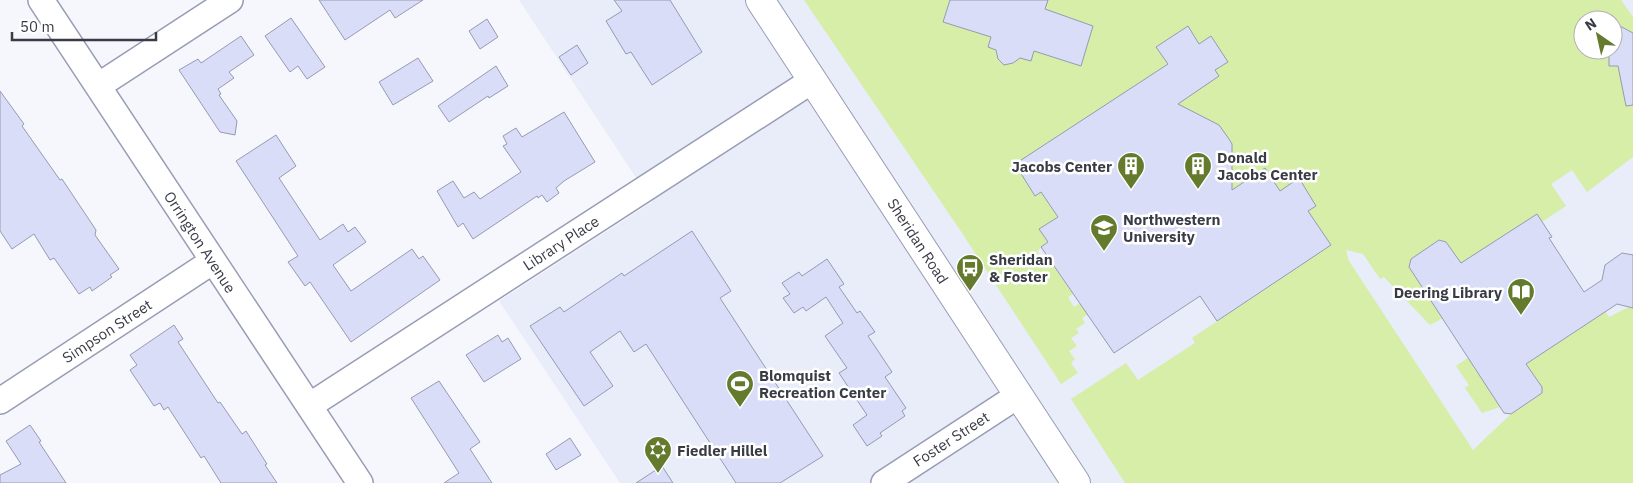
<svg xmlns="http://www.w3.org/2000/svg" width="1633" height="483" font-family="'IBM Plex Sans',sans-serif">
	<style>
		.built { fill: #e9ecf9; fill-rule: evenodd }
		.green { fill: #d6eea8; fill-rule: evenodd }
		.building { fill: #d9ddf7; stroke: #969ab2 }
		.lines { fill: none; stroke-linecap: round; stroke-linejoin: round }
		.minor-casing { stroke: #989cb5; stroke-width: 28 }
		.major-casing { stroke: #989cb5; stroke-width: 30 }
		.minor { stroke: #fff; stroke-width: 25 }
		.major { stroke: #fff; stroke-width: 28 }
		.labels { text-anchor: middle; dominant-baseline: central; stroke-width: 5; stroke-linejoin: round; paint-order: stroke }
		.poi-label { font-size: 15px; font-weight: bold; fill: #393b45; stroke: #fff; text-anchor: start }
		.street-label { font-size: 15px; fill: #393b45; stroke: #fff }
	</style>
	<rect width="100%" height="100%" fill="#f6f7fd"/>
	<path class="built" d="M519,0H1633V483H620L499,301L652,202ZM1583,20H1613V50H1583Z"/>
	<path class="green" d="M804,0H1621L1633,17V157L1587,192L1572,170L1551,184L1566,206L1542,222L1461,263L1446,242L1439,240L1411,259L1410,267L1443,318L1430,325L1384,277L1380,279L1363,254L1346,250L1349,261L1473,450L1511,414L1542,393V387L1526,364L1602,314L1599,303L1609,317L1633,305V483H1125L1071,399L1126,363L1138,380L1195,343L1192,338L1328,247L1029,185L1041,192L1058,217L1040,229L1048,242L1037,251L1044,261L1048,258L1073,294L1068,297L1074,307L1088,299L1095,310L1082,318L1085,323L1076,329L1079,333L1071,338L1077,346L1069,351L1075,359L1071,363L1078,373L1061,384L960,230ZM1583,20H1613V50H1583Z
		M1469,357L1500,407L1482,413L1465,388L1469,385L1456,366Z"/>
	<path class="building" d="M319,0H423L395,18L390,10L345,40Z
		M614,0H670L702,52L652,85L631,52L626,54L606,21L622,11Z
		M950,0H1048L1045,9L1093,26L1081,66L1034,51L1031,61L1020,58L1013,63L1004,65L998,59L996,50L988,47L991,37L943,22Z
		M291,18L325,67L307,79L298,66L290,72L265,36Z
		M487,19L498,37L480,49L469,31Z
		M1618,25L1633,33V105L1626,106L1618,66H1609V50H1613V37Z
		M1188,26L1199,44L1211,36L1228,62L1215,70L1219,76L1178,104L1219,125L1229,139L1232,144V190L1265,168L1280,191L1299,178L1316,206L1308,211L1331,245L1217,321L1200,296L1114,353L1041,247L1048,242L1039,229L1058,217L1041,192L1035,196L1015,164L1168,64L1156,47Z
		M241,36L254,55L229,72L234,78L218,89L221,94L219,95L237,121L235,135L220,132L179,70L198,59L201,63Z
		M577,45L588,63L571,75L559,57Z
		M418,58L433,81L393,105L379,82Z
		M496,66L508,86L489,98L488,96L449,122L438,106Z
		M0,91L24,124L22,126L60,180L62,179L96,230L95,235L119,269L110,275L112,277L92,291L90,287L79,294L54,258L50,260L34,234L12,249L0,231Z
		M564,112L595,162L564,181L556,188L559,193L547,202L542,195L538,198L537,196L473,239L463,223L458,227L437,191L453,181L464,198L474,192L480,199L521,172L503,146L507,144L503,136L516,128L522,137Z
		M276,135L296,166L279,178L320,240L343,224L348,232L355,227L366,242L333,265L351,291L412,249L419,259L423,256L440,280L351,342L310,282L305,286L288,262L298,256L236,161Z
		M1537,214L1552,237L1549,238L1584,292L1602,280L1605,265L1622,253L1633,255V308L1617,304L1526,364L1542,387V393L1511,414L1504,413L1409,267L1411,259L1439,240L1446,242L1461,263Z
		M692,231L731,291L720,298L823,456L780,483H736L646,344L634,352L620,331L590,352L613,386L584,406L530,326L560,307L564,312L622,273L624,276Z
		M827,259L844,284L839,287L857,313L860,311L875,332L868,336L892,372L885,377L906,408L902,411L905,416L880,433L882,436L867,446L853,425L867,415L839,373L847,368L825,336L843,323L826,297L806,311L803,307L794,313L783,298L790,294L782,283L799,272L802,276Z
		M174,325L183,339L178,342L218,403L220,402L242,434L246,431L267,464L265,465L277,483H221L204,456L201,458L168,407L164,410L160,403L154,406L130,370L137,365L130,355Z
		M498,335L502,342L508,338L521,359L484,382L466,355Z
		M439,381L480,442L470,449L492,483H444L459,473L411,398Z
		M30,425L41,441L39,442L66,483H0V475L21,464L6,441Z
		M570,438L581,455L556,470L546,454Z
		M662,466L673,483H636Z"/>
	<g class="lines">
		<defs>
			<path id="minor" d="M41,0L360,483
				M98,86L230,0
				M0,401L213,261
				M309,406L813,80
				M884,483L1019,395"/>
			<path id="major" d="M760,0L1076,483"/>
		</defs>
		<use href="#minor" class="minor-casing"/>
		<use href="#major" class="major-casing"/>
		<use href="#minor" class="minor"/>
		<use href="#major" class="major"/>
	</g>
	<defs>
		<symbol id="building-pin" viewBox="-11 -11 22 30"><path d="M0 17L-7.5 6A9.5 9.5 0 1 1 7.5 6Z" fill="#647a2c" stroke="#fff"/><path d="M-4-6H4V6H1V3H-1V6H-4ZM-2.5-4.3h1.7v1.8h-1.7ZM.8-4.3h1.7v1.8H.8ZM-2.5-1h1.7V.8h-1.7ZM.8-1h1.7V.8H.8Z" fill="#fff"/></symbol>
		<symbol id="university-pin" viewBox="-11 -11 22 30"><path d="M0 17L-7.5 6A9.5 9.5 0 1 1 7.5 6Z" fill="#647a2c" stroke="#fff"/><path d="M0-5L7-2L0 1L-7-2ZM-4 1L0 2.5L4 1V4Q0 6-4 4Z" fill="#fff"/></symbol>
		<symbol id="bus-pin" viewBox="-11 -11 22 30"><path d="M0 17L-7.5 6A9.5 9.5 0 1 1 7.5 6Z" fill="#647a2c" stroke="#fff"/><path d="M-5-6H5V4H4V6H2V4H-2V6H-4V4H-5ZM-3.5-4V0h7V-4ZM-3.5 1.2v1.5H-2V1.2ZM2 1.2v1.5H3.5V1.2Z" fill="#fff"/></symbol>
		<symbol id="library-pin" viewBox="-11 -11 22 30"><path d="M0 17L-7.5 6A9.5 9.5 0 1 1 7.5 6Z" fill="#647a2c" stroke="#fff"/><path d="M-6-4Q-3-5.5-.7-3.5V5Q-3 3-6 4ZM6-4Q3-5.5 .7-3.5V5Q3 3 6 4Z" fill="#fff"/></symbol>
		<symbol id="stadium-pin" viewBox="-11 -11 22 30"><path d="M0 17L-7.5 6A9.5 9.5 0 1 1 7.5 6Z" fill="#647a2c" stroke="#fff"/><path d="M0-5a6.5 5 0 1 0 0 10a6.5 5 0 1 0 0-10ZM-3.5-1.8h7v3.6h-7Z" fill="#fff"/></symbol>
		<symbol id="synagogue-pin" viewBox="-11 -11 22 30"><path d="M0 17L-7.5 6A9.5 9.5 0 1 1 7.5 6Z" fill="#647a2c" stroke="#fff"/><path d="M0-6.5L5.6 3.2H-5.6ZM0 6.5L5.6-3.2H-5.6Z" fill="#fff"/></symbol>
	</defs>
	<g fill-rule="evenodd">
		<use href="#building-pin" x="1115" y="150" width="32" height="43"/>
		<use href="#building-pin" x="1182" y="150" width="32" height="43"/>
		<use href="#university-pin" x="1088" y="212" width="32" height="43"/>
		<use href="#bus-pin" x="954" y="252" width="32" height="43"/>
		<use href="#library-pin" x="1505" y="276" width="32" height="43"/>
		<use href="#stadium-pin" x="724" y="368" width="32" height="43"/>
		<use href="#synagogue-pin" x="642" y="434" width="32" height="43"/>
	</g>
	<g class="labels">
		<g class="poi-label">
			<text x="1217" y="157">Donald<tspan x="1217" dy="17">Jacobs Center</tspan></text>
			<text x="1112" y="166" text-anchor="end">Jacobs Center</text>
			<text x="1123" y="219">Northwestern<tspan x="1123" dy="17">University</tspan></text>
			<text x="989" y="259">Sheridan<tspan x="989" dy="17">&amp; Foster</tspan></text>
			<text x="1502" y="292" text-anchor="end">Deering Library</text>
			<text x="759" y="375">Blomquist<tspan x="759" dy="17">Recreation Center</tspan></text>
			<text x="677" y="450">Fiedler Hillel</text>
		</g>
		<g class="street-label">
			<text transform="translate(918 241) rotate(57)">Sheridan Road</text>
			<text transform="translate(200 242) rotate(57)">Orrington Avenue</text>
			<text transform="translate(561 243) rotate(-33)">Library Place</text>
			<text transform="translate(107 331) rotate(-33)">Simpson Street</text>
			<text transform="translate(951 439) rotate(-33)">Foster Street</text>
		</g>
	</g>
	<g transform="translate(1598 35) rotate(326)"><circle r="24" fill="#ffffff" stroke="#b0b1b5"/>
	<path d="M0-4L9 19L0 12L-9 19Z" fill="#647a2c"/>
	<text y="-8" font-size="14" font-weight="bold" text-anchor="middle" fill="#393b45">N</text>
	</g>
	<path d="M12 32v8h144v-8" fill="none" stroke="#393b45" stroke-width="2.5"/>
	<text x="20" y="32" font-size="15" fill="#393b45" stroke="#ffffff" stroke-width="4" paint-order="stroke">50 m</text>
</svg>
